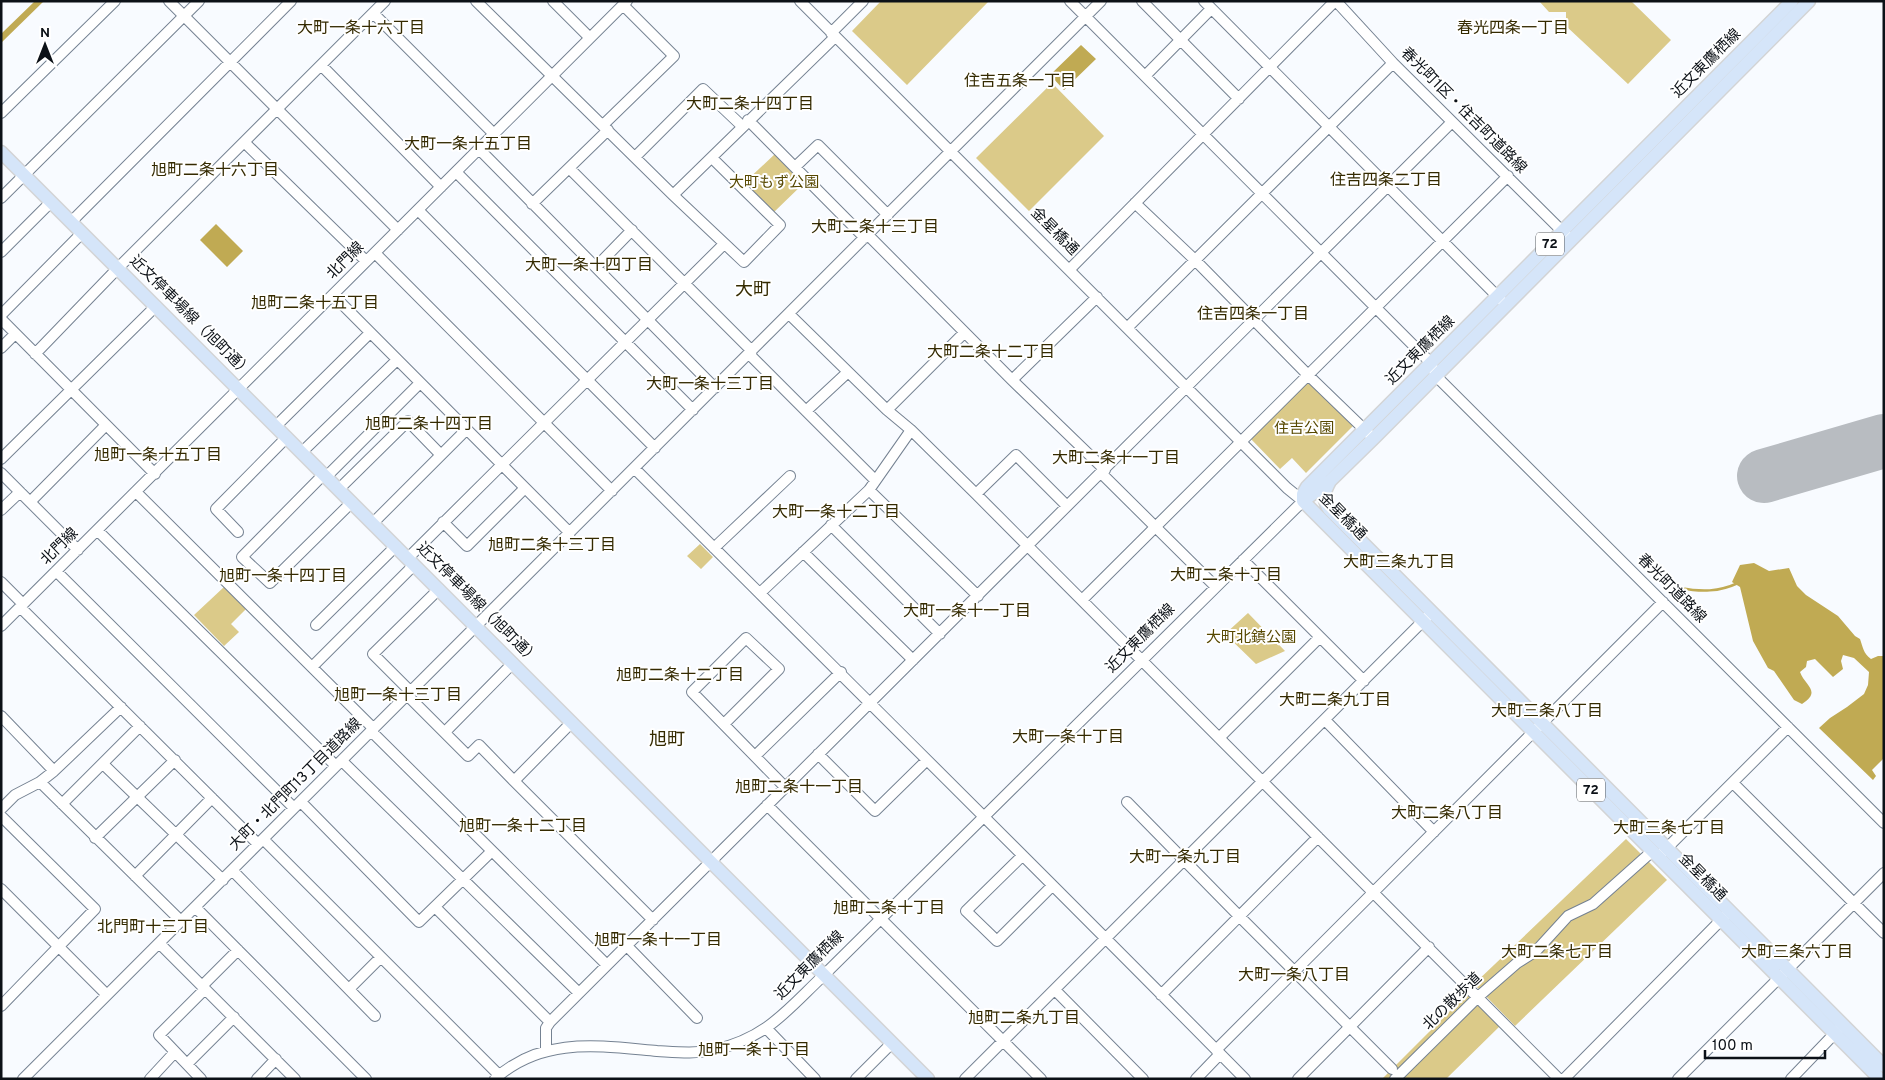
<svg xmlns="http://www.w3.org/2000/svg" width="1885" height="1080" font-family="Overpass,'Noto Sans JP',sans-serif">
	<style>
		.green { fill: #dbca89 }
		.water { fill: #c0aa53 }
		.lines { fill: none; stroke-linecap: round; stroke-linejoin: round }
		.stream { stroke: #c0aa53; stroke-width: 2.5 }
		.runway { stroke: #b8bcc1; stroke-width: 54 }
		.minor-casing { stroke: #758292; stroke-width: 12 }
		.major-casing { stroke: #d3d4d5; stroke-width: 15 }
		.minor { stroke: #fff; stroke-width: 10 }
		.major { stroke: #d5e5f9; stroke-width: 12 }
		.labels { text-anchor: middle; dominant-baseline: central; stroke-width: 4; stroke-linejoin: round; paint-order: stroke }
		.shield { fill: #fff; stroke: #55585d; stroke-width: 1 }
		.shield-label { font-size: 14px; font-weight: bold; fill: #0c1117 }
		.street-label { font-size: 15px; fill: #0c1117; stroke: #fff }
		.park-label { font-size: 15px; fill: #574800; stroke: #fff }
		.neighbourhood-label { font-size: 16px; fill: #342a00; stroke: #fff }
		.quarter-label { font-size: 18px; fill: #342a00; stroke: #fff }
	</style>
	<rect width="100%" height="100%" fill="#f8fbff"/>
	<path class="green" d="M881,1H987L988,2L907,85L852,31Z
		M1539,1H1631L1671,40L1628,84L1566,26V12H1549Z
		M1052,83L1104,136L1029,211L976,158Z
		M776,153L804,183L773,213L744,183Z
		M1308,380L1353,426L1306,473L1292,458L1280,469L1250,438Z
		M700,544L713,557L701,569L687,556Z
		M224,587L246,609L231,624L239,632L224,646L194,615Z
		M1248,613L1285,651L1256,664L1225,634Z
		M1626,839L1667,880L1515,1026L1474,984Z
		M1470,991L1501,1025L1446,1079H1382Z"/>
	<path class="water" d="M35,1H44L1,43V34Z
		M1081,45L1096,59L1064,90L1050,75Z
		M216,224L243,251L227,267L200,240Z
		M1754,563L1769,571L1789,568L1797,586L1806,595L1838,616L1855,636L1860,639C1863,647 1863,653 1871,659L1878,656H1884V758L1872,770L1876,776L1873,780L1819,728L1830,718L1847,707L1864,694L1868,685L1869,672L1854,658L1843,655L1841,661L1843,669L1833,677L1815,659L1807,661L1806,667L1800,672C1805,686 1822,691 1802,704L1794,700L1774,671L1768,668L1753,641L1740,587L1732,582L1740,565Z"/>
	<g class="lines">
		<path class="stream" d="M1680,588C1701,592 1719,592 1738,583"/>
		<path class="runway" d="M1764,476L1884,441"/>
		<defs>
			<path id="minor" d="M169,1L398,230
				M476,1L673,195L744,262L780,225L712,158
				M553,1L590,38
				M1070,1L1423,355L1431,363L1436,376L1884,823
				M1142,1L1239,99
				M1204,1L1501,300
				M1336,1L1393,63L1567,236
				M373,13L494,134
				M831,33L863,1
				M321,65L441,187
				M1145,76L1211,9
				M1,113L115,1
				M748,120L865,238
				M603,125L674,56L623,5
				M244,142L366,261
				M479,149L715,388
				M635,157L703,89L742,126
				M795,167L818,145L888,215
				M569,168L752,351
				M456,172L693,410
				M673,195L835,37
				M1,198L199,1
				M1135,203L1195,260L1308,375L1369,434
				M532,204L608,130
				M418,210L655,448
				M71,222L291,1
				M868,235L1012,380L1105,470
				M1,252L51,202
				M375,253L612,491
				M596,267L632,230
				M1069,270L1335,1
				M333,295L570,533
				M789,314L887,410L911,430L976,494L1559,1079
				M1,315L82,233
				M1,319L155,474
				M1127,328L1393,63
				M1,348L15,334
				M35,354L118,268L385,1
				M749,354L875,480
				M1012,380L1097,297
				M887,410L964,333
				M806,411L848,372
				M276,426L370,333
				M302,452L397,360
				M1,459L156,306
				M634,468C838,672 1043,874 1245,1079
				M1,473L78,550
				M1101,473L1216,587
				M324,474L242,557L270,583L352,502
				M326,477L420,383
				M339,489L408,421L441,455
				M869,490L978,596
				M136,492L374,729
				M976,494L1016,455L1067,506
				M30,502L106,425
				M1,510L20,492
				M443,522L467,546L525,488
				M373,523L467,429
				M831,525L940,634
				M98,531L336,766
				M238,532L216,509L287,437
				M714,548L790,476
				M803,552L913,660
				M408,558L724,244
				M1243,560L1364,681
				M56,571L294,808
				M1,582L23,604
				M760,593L869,490L911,430
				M1082,600L1508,176
				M20,607L258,844
				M316,625L396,546
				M1,626L627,1
				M312,667L414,565
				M411,692L373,654L439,589
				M407,695L468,756L479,745L514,781
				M1,716L54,771
				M1325,720L1434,832
				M572,722L514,781L653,920
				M724,724L779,669L746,638L692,692L785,787
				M371,731L607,965
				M445,732L513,663
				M1219,738L1320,637
				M818,754L875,811L926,761
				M755,756L841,672
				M342,761L579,993
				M103,764L223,880
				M40,782L181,921
				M1733,783L1884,933
				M301,802L419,922L492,851
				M1127,802L1239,916L1392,1069
				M62,804L140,726
				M767,805L1041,1079
				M1,809L15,795L40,782L54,771L121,707
				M1,816L95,909L1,1006
				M95,838L175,760
				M263,839L499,1075
				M1663,852L1788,727
				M1022,856L966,911L997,941L1052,886
				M232,870L375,1016
				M135,876L212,798
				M1,889L107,995
				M195,907L366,1079
				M435,907L550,1022
				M159,943L295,1079
				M627,946L697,1018
				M202,986L238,950
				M349,989L381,957
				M1055,990L1143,1079
				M1161,995L1318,837
				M767,1029L815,1079
				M546,1050V1028L550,1022L1452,122
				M1216,1050L1663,602
				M187,1064L234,1017
				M23,1079L1101,1
				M150,1079L175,1052
				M201,1079L159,1035L205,989
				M257,1079L276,1059
				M495,1079C542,1036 600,1046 657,1051C676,1052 695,1054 714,1050C767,1038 787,1010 824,975L1303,501L1287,488L800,1
				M856,1079L892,1043
				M965,1079L1428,616
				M1196,1079L1220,1054
				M1298,1079L1429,947
				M1395,1079L1478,997L1517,963L1536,951L1568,916L1593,904L1648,855
				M1564,1079L1725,916
				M1678,1079L1884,873
				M1791,1079L1839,1029"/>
			<path id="major" d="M1,152L928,1079
				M1330,481C1324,492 1322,498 1329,509L1884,1066
				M1303,501L1880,1079
				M1303,501L1330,481L1374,438L1809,1
				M1303,501V494L1307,487L1792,1"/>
		</defs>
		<use href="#minor" class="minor-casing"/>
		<use href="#major" class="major-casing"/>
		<use href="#minor" class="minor"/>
		<use href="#major" class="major"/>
	</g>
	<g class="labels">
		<g class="shield">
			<rect x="1536" y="232.5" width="28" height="23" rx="4"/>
			<rect x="1577" y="778.5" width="28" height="23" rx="4"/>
		</g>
		<g class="shield-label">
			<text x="1550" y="244">72</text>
			<text x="1591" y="790">72</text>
		</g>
		<g class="street-label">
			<text transform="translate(1707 64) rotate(-45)">近文東鷹栖線</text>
			<text transform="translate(1463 111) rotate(45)">春光町1区・住吉町道路線</text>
			<text transform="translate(1054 232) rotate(45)">金星橋通</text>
			<text transform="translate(346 261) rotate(-45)">北門線</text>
			<text transform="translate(190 317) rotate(45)">近文停車場線（旭町通）</text>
			<text transform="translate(1421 351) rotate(-45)">近文東鷹栖線</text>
			<text transform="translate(1342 517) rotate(45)">金星橋通</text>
			<text transform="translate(60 547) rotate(-44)">北門線</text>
			<text transform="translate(1671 589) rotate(45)">春光町道路線</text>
			<text transform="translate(477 604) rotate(45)">近文停車場線（旭町通）</text>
			<text transform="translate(1141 639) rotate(-45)">近文東鷹栖線</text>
			<text transform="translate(296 785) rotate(-45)">大町・北門町13丁目道路線</text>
			<text transform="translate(1702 878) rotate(45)">金星橋通</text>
			<text transform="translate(810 966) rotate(-45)">近文東鷹栖線</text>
			<text transform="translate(1453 1002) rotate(-44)">北の散歩道</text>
		</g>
		<g class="park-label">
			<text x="774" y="183">大町もず公園</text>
			<text x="1304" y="429">住吉公園</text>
			<text x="1251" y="638">大町北鎮公園</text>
		</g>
		<g class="neighbourhood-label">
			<text x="361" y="29">大町一条十六丁目</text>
			<text x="1513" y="29">春光四条一丁目</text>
			<text x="1020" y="82">住吉五条一丁目</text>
			<text x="750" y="105">大町二条十四丁目</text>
			<text x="468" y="145">大町一条十五丁目</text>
			<text x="215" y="171">旭町二条十六丁目</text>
			<text x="1386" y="181">住吉四条二丁目</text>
			<text x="875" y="228">大町二条十三丁目</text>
			<text x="589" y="266">大町一条十四丁目</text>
			<text x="315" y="304">旭町二条十五丁目</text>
			<text x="1253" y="315">住吉四条一丁目</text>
			<text x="991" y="353">大町二条十二丁目</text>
			<text x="710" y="385">大町一条十三丁目</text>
			<text x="429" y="425">旭町二条十四丁目</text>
			<text x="158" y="456">旭町一条十五丁目</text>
			<text x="1116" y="459">大町二条十一丁目</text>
			<text x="836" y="513">大町一条十二丁目</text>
			<text x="552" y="546">旭町二条十三丁目</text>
			<text x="1399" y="563">大町三条九丁目</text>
			<text x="1226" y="576">大町二条十丁目</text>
			<text x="283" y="577">旭町一条十四丁目</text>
			<text x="967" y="612">大町一条十一丁目</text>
			<text x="680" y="676">旭町二条十二丁目</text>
			<text x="398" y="696">旭町一条十三丁目</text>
			<text x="1335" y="701">大町二条九丁目</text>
			<text x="1547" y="712">大町三条八丁目</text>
			<text x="1068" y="738">大町一条十丁目</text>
			<text x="799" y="788">旭町二条十一丁目</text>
			<text x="1447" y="814">大町二条八丁目</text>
			<text x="523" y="827">旭町一条十二丁目</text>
			<text x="1669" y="829">大町三条七丁目</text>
			<text x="1185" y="858">大町一条九丁目</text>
			<text x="889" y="909">旭町二条十丁目</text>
			<text x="153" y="928">北門町十三丁目</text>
			<text x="658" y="941">旭町一条十一丁目</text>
			<text x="1557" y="953">大町二条七丁目</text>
			<text x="1797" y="953">大町三条六丁目</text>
			<text x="1294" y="976">大町一条八丁目</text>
			<text x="1024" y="1019">旭町二条九丁目</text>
			<text x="754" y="1051">旭町一条十丁目</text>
		</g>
		<g class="quarter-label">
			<text x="753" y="290">大町</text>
			<text x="667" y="740">旭町</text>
		</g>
	</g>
	<rect width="1885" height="1080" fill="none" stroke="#0c1117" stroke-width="5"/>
	<g transform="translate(45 45)" stroke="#ffffff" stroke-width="4" paint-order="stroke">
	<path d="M0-4L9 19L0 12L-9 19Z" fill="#0c1117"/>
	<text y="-8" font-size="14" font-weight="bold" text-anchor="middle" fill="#0c1117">N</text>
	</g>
	<path d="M1705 1050v8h120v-8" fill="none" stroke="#0c1117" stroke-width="2.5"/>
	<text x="1712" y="1050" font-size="15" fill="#0c1117" stroke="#ffffff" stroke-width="4" paint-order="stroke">100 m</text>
</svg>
